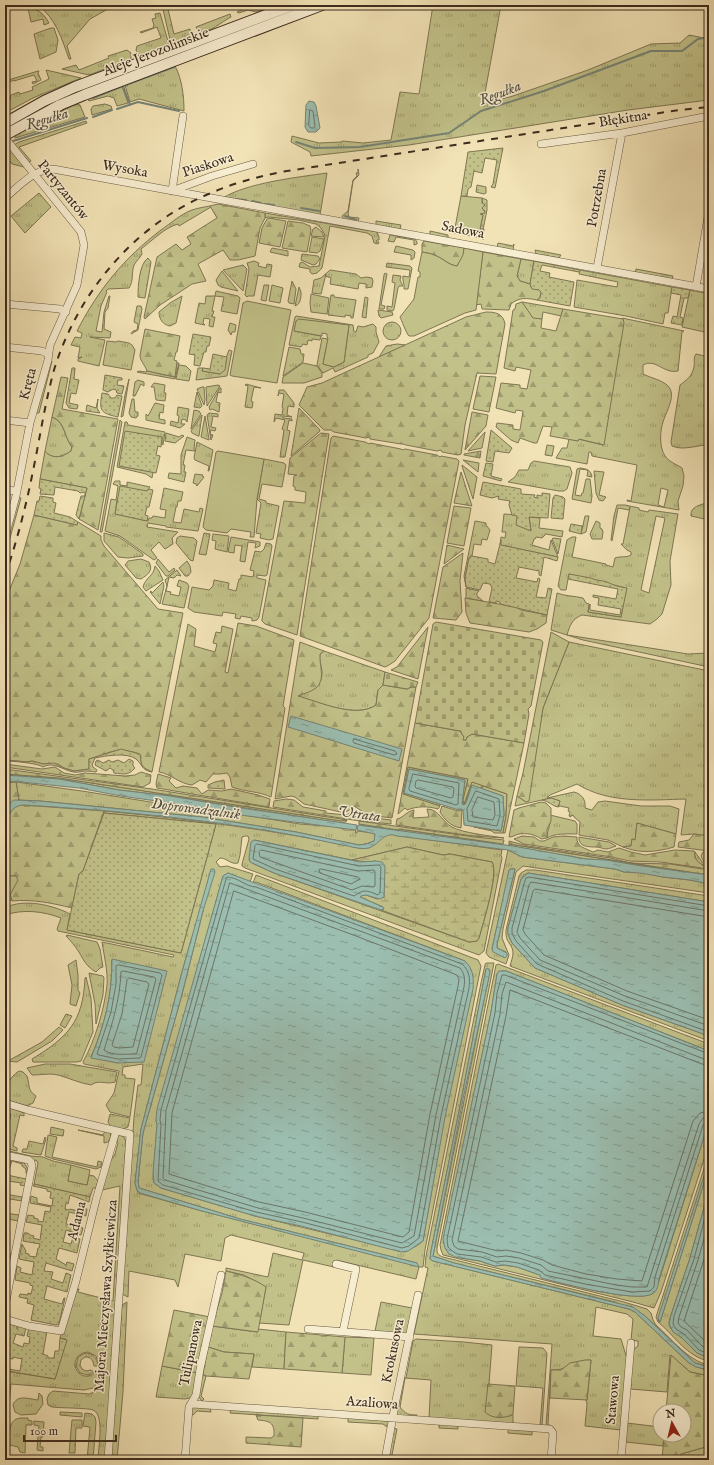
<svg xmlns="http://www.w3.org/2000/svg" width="714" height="1465" font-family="'IM FELL English',serif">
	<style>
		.grass { fill: url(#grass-tufts); stroke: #7f7654; fill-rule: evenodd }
		.forest { fill: url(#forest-firs); stroke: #7f7654 }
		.wetland { fill: url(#wetland-marsh); stroke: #7f7654 }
		.cemetery { fill: url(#cemetery-stones); stroke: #7f7654 }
		.park { fill: #c2c189; stroke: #7f7654 }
		.garden { fill: url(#garden-dots); stroke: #7f7654 }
		.water { fill: url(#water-ripples); stroke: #758476 }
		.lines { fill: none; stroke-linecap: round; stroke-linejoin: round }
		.shore { stroke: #6c7568; stroke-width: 1 }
		.stream { stroke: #758476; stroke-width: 2 }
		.street-casing { stroke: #6a5a44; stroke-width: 8 }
		.secondary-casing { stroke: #3c2c1e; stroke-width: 12 }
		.street { stroke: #f7edd0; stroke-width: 7 }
		.secondary { stroke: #f7edd0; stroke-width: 10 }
		.rail { stroke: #3c2c1e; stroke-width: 2; stroke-dasharray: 7 7; stroke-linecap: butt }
		.labels { text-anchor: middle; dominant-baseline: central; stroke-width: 3; stroke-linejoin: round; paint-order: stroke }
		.street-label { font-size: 14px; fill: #3c2c1e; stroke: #f7edd0 }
		.water-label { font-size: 15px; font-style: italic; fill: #545043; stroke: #f7edd0 }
	</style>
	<defs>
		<pattern id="grass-tufts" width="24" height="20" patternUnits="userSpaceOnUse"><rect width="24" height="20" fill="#c2c189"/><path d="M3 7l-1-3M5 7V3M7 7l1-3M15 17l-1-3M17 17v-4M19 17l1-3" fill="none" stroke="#9f9d6f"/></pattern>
		<pattern id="forest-firs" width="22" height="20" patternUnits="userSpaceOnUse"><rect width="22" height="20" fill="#c2c189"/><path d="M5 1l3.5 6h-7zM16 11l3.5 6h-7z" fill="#9f9d6f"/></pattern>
		<pattern id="wetland-marsh" width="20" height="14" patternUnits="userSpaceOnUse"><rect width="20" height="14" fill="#c2c189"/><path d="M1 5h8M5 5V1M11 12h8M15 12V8" fill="none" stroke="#9f9d6f"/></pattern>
		<pattern id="cemetery-stones" width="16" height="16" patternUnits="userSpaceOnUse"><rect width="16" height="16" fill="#c2c189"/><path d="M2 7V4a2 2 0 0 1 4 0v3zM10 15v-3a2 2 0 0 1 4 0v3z" fill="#9f9d6f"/></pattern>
		<pattern id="garden-dots" width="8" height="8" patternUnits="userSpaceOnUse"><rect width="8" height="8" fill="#c2c189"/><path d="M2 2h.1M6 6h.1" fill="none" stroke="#9f9d6f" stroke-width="1.8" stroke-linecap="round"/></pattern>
		<pattern id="water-ripples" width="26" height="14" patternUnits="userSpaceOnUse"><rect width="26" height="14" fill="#9bbeb1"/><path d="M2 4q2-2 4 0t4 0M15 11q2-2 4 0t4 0" fill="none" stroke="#809b8f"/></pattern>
	</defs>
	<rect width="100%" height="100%" fill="#f2e3b6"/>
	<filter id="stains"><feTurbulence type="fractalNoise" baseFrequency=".005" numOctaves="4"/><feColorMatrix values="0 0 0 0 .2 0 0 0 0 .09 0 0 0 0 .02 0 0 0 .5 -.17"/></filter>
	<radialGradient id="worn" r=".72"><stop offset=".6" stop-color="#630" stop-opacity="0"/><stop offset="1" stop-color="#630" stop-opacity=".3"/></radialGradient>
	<path class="grass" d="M38,5H115L90,19L67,46L71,59H69C62,39 56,19 38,5Z
		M162,5H167L174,34L190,29L191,34L189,37L171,44Z
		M254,5H270L268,8L256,12L248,10L239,13L237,12Z
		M433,5H501L483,104L513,96L588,70L651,44L680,43L689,35L709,39V100L628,110L409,145L311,156L310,152L291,142L292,136L319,143L342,142V141L363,143L391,140L400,92L419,94Z
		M28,8C39,9 44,14 49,23L44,25L43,19L31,22Z
		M160,13L169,45L139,56L138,55L136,50L137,46L161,38L157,27L141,33L140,32L153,28L154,25L152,19L156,18L155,14Z
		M230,14L231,17C221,22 210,33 199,32L196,27Z
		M51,28H54L58,40L56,52L40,59L34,34Z
		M127,50L131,53V58L130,60L89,75L62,69L76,65L79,70L109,58L108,56Z
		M169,56L170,57L90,87L8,129L7,127C55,94 115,77 169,56Z
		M175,66C182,79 184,96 184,111L139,99L130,102L125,85Z
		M46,70L81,78L33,98L5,113V100H10L11,95L19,92L20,94L33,90L32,87L49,79Z
		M38,71H39L38,73L41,80L33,84L32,82L37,81L34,75L14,81V80L5,84V81Z
		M122,86L128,103L117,106L114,98L108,96L89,101L88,99Z
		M76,104L80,105L85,117L15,138V136L20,132Z
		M105,104L111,106L112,109L92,115L91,109L93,106Z
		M86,121L87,123L19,147L31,161L29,162L14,145L19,142Z
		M8,147L24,167L12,164L5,154V150Z
		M358,169L359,175L353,181L348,214L349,217L359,218L358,222L344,219L342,216L348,211L353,180L357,176L356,173H358Z
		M327,173L320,215L223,198C246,183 299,177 327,173Z
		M39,193L51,207L25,233L11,216Z
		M482,198L487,200V210L483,230H480L483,215H480L484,213L485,211L482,208L483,207Z
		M210,206L211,207L179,226L178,224C164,228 153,240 141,249L142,254C140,258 136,261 134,265C131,274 134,280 129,288L108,289L106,291L107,292L101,306L96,331L102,332L104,312L109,296H110L108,308L105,312L104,329L111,332L110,338L90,337L105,340L99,366L78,361V359L82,357L78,358L80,347L71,345L75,337L81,338L82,333L77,331C98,290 124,258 161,230C171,223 181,214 192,210C198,208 204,207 210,206Z
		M265,213L377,232L379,237V240H377L376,242H379L378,244L374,243L372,236L367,233L330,226L322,268L317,273L312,274L310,272V269L299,267L300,263L302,262L310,267L319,266L325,236L324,233L320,227L316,224L298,220L268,217L265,218Z
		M376,221L401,225L400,229L376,225Z
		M316,227L322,232L324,237L311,236L313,229Z
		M430,231L448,235V238L430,235Z
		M390,235L415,239L417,242V244L414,245V240L396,237L394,242L388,241Z
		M312,237L324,239L320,251L317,253L309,252Z
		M498,243L513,246L514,244L513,250L497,247Z
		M396,246L413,250L415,252L414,258L411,260V255L394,252Z
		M272,248L288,251V256L270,252Z
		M535,250L561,255L559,258L536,254Z
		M302,254L318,256L320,259L316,264L313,265L301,260Z
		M148,258L151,262L145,298L138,297C138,287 139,264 148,258Z
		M521,259L534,261L530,284L520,281L517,276Z
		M254,261L259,263L258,266L266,268L267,264L272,265L270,277L258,275L254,296H248L247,297L245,295L249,269L247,263Z
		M387,263L410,266L412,268L408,289H404C405,284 402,281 403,276L409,277L410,270L386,267Z
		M243,265L247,269L243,291L223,270Z
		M636,269L673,276L672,279L635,273Z
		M330,270L356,274L361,278L366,277L372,278L373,281L372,287L366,288V284L359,283L358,289L330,284L331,278L325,276L326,274L321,294L312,293L314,280L321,278Z
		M580,270L672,287L668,313H665L663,324L626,316L574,307L577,280L617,287L618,282L579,274Z
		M222,271L238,291L221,287L218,285L216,280Z
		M385,273L387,274L381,305L385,306L384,309H379L384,275Z
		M393,275L401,276L400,280L403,286H399L398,288L394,309L393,311L387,310V306L392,307L395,283L392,282Z
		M292,281L296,289L294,304L289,303L288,301Z
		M264,285H269L266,301L261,300Z
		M272,285L283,288L280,303L269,301Z
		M299,287L301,292C301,297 301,304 295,306Z
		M690,290L709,294V333L682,327Z
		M216,291L238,296L240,298L237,314L221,311L224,297L215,296Z
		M311,294L329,298L327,314L311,312L310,303Z
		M331,295H334V297L356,300L353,318H351V316L345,315V317L328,315Z
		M182,296L176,323L170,326C163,325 159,319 159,312L170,303Z
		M206,296H215L212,311H214L212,317H215L213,327L209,326L210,319L204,318L203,323L205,325L195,323L199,303L205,304Z
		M365,297L368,298L366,318L362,317Z
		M522,302L563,309L561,316L543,312L542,319H533Z
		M137,306H141L142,309L138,330L131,334L133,331L137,330L138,324L134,322Z
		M378,310L392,312L393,315L381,318L379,316Z
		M296,316L353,325L354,332H356L358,326L363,327L373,324L376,327V332L379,342L373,353L368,355V357L335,372L333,368L323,373L317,365L322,338L328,339L323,364L334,367L344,362L349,325L294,331L321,336L320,340L312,339V341L308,340L307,345L303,344L301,347L289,345L295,317Z
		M622,318L684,331L682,332L678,371C663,374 656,358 643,365V374C651,378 662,380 668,386C677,395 666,412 663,422C660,431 659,447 665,456C669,462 676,464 682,468L684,476L683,486L678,501L679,510L627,501V500L631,501L637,465L592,456L591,452H589L587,464L556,458L562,448H567L569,439L578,441V439L603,445L623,319ZM661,488L668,490L664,507L658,505Z
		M383 331a9 9 0 1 1 18 0a9 9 0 1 1-18 0Z
		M230,323L236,325L235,332H232L231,335L228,330Z
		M107,341L116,342L118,341L129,343L132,345L135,350L131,370L103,365Z
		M397,344L406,345L379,357L386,346Z
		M289,347L300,349L301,354H304L303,362L283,376Z
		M229,350L232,351L227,376L196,380L198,368H203L202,371L220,374Z
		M696,354L709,357V445C697,445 683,451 672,446L671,442L680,385C687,380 692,376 694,367C695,362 693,358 696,354Z
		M50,361H52L39,413H36Z
		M177,363H179L175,379L137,372L139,371L146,372L147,371L175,377Z
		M303,363L317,366L322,373V377L304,383H282L283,377Z
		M179,365L186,366L191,371L189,381L176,379Z
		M129,379L123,416L121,417L125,395Z
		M138,380L144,382V386L141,384L135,396H133L135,382Z
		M154,383L165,385L164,393H166L165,401L156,400L154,387H151Z
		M246,384L261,388L254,387L251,401L253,402L252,408L245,407L248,386L245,385Z
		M218,385L220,386L207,406L206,387Z
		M202,387H204L205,400L204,405L197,389Z
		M220,388H221V393L218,392L216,402L220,403L219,412L212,409L210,410L209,407Z
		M279,390H284L294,403V407L288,406L287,415L292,417L283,416V418L292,419V421L289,420L287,430L290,431L285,457H280L284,430L282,429L285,420L276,418L274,422L275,414L282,415L283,408L282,407L284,394L279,393L278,396Z
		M197,392L202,406L200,408L194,407Z
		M132,399H134L135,412H138V416L136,418L131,417L129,413Z
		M155,403L164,405L163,413L160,412L159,419L165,420V424L146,420V414L148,416Z
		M178,407L189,409L187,422L186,420L182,419L181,424H185L180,428L170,425L171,421L178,423L179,416L177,415Z
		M194,410L199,411L201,414L191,429Z
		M209,413L218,414V417L213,416L211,427L216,428L215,431L211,430L210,434L213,435L211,440L207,415Z
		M202,415L199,436H198L192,433L191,431Z
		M205,416L209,439V440L201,437Z
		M52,417C65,421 64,437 72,447L71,451C63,457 52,460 45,451Z
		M120,420L122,422L102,532H100Z
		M125,422H127L128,425L165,432L163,445L162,444V437L119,466L153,472L152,478L146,474L117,467Z
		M187,437L195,440L194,449L195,451L186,450L183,465H185L184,472H186L184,482L168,478L169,473L181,474V455Z
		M197,442L213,450L209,471H208L209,466L195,460L194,458Z
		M547,445L554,446L552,456L545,455Z
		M264,459L284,463L286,465L282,487L262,484L259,499L266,501V503L279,506L273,539L269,540L260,538L261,534L256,533L261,503L257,499Z
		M534,461L570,467L572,473L567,489L564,491H559L508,482L515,477L519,470H528L531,463Z
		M580,468C587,469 591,470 592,477L587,476L588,470L580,469L575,495L581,496L582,493H583L586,479H590L592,496L591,503L572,499L577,469Z
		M594,471L604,472L599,495L606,497L603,501L599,500L596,493Z
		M195,474L203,475L202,476L204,477L197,486L196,484L193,483Z
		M115,481H120V485L127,486V482L150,487L147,491L117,500L115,514L148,521L149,518H152L153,516L165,518L166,510L160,509L164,488L183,492L181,501H178L177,507H176L173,522L181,523L184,509L199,512L200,508L203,509L198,531L166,527V526L148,523L147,527L178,532L172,538L173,544L165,549L159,542L151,550L157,558L154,560L120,536L105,531L111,499L116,500L118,486L113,484Z
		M18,497L21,498L5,556V544Z
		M709,502V520L691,516C690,506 701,505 709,502Z
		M617,505H625L639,508V510L648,512L649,510L678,514L670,561L671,585L662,614L657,619L650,624L582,615C572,619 570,625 567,635L688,654L709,653V667L583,640L551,630L557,593C564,596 575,596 583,598L586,603L589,604L588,612L621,617L626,588L569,574L566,590H561L558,586L567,540L572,537H576L572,557L606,564V565L613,567L615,558C620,556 626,558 631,555V552L627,550L621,544H623L630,507L629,510L618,508L612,541L611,540L614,516ZM656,516L665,518L649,593L641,590Z
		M504,514L517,515L531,530L529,517L540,518L539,528L563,531L562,537L546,534L542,538L536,537L535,539H534L532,545L549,550L551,540L558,557L500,545L501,537L505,538L506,532H502Z
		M585,516H589L586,532L581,534Z
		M475,521L486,523V525L490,530L487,540L482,539L481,545L474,544L472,556L469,558L465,578L466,587L464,576Z
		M596,521L600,523V528L602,529L603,532L602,539H592L590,534Z
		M104,533L119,537L143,554V556L128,558L118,557L104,541Z
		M204,533L210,534L206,555L199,554Z
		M213,534L229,536L227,552L215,549L216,541L212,540Z
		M180,536L194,538L197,541L193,561L190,560L176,543L177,538Z
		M231,537L260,542V546L255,548L256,543L248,542L245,562L240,561L242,546L235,545L234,553L228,552Z
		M553,538L561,539L558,554L552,539Z
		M266,543L271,544L272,546L267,575L265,576L257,575V578L266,580L259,617L257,620L252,621V618L241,616L240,619L235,618L236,614L223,612L222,616L194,612L188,608L192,587L209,590L213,586L214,580L229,583L228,589L236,591L239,579H241V575L253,577L254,571L250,570L255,551L261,552L264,549Z
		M141,559L149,562C154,571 147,575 141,579L136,578L125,565L128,561Z
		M158,559L169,572L174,568L175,570L168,576H166L156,563Z
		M187,561L190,566L191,572L188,576H185L179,568Z
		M155,566L159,571L163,580L146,591L143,587C145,578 154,576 155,566Z
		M177,570L181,576L177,575L174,578L169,577L166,591L171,592L170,594L179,596L181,587L177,586L179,580L187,583L189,586L184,608L162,604L167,586L165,580Z
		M163,582L164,586L160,604L150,592L151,591L152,593Z
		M569,642L709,671V836L694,834L681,835L686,799C650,800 609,804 577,784L550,795L547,798L574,792C582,794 586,800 585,808L592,810L598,802L605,801L641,806H670L679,809L676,834L637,823L635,841L632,839L631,846L623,847L608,840L579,835L580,822L574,817V816L571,815V817L569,816L570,812L568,811L569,808L560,806L558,807L560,801L551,798L515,806L517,796L526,802L543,708Z
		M324,651L385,672L383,685L378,690L376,705C356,719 319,702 297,696C310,691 323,687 322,671C321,665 319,660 320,654Z
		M408,767L468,779L463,800L464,804L472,782L482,785L481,788L472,786L464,805L462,804L465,780L409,769L404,793L440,804V806L402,794Z
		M5,774L59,778L341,821L347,820L346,822L341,823L170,796L119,790L59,779Z
		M16,782L82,791L219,813L238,814L300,824L338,827L345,830H356L355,833H357V831L374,833L376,836L374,841L366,844L359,845L296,832L202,817L40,801L19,800Z
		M483,786L507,794L506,816L503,833H494L492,831L474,827L501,831L504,815L503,796L482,789Z
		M104,811C190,819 275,830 359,848C375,850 379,836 390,834L502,850L501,855L502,858L484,951L479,955L245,868L242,866V864L249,839L248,836H245L242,837L240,855L238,863C231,865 227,858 220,858L216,862L220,867L227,866L253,874L250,882L228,873L223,876L156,1120L157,1125L153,1179L154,1183L161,1188L255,1216L405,1252L418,1245L423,1241L444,1117L465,961L256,882L253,883L256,875L478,960L481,966L480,971L425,1250L423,1267H419L416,1279L336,1260L334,1267L303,1260L289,1325L259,1323L266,1287L244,1275L226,1271V1268L268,1277L273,1253L302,1260L304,1253L231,1235L225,1238L221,1261L185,1254L178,1287L175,1280L129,1271L128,1297L122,1294L134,1117L138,1085H141L143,1064L123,1067L122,1075H125V1078L135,1079L130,1117L110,1112L106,1105L114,1093L119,1071L84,1064L83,1062C95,1040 104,1011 107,985C108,971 104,956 102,942L173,957L174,955L58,931L57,929L61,918C43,911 23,909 5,915V908C23,898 53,905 70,914L67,930L181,953L216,824L104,813ZM254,840L352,860L407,847L443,855L450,854L492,862C499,873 483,923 479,938L477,941L469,942L274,873L254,864L249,860ZM203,911L181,998L143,1133L138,1181L139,1188L240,1219L417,1263V1266L202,1211L138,1193L135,1183L141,1129L182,972L191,940ZM112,960L118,1063L91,1057C105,1024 112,996 112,960Z
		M550,815L575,821L577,824V834C566,834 556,833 547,838C547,829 552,823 550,815Z
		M359,825L398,830L399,829L494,843L493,844H491Z
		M509,844L681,871L642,866L606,860L586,859L509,846Z
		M508,850L522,857L615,869L624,872H640L663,877L690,880L709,884V893L523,866L516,872L503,929L502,938L509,955L506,964L489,957L486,953ZM510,869H515L497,944V948L506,952L492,949Z
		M526,870H535L709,896V902L528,873L524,875L521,879L508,928V934L512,943L535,968L622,1005L709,1036V1041L510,966C511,962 513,957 513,952C512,943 505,943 506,930L519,876L521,873Z
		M67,935L97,942L100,949L103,967L100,968L96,972C87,967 84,961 79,952C75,946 71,941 66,936Z
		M76,960L78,975V990L80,993L76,1006L70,1004L72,985L68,965Z
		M486,963H494L437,1248C437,1254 438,1255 443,1257L624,1302L647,1309L651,1313L653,1320L656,1325C672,1339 688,1361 709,1365V1367L695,1363L645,1316L615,1302L454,1263L433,1256L490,970L486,969L461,1101L431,1251L430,1259L433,1261L629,1309L635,1312L689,1363L703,1369L709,1370V1376L690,1372L670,1355L667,1392L630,1389L633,1350L638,1346V1341L631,1340L633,1319L627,1314L596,1307L593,1336L621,1339L627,1359L621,1430L585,1426L587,1404L586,1400H587L591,1360C576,1360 567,1371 551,1370L548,1425H550V1427L546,1426L552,1344L414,1334L428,1268L425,1267L426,1256L481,983L485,965Z
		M498,964L709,1044V1051L506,971H502L497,974L491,1012L443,1243L461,1258L480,1261L495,1266L505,1265L517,1267L537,1274L540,1275L542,1278C566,1284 631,1302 652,1294L658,1284L709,1121V1144L661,1292L654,1308L633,1302L443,1255L441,1250L440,1245L496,965Z
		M89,973L103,976L104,978L103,995L96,1024L95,1004Z
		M86,977L91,998L93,1032L81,1061L77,1062H33L32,1059C68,1037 83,1022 85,978Z
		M66,1014L72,1016L65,1028L60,1025Z
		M59,1027L63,1030L52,1041L17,1062L8,1061L42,1042Z
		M45,1064H70L117,1072L115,1082C106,1085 99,1079 91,1085C79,1083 69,1078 58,1075C49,1073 41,1075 32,1075L27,1068Z
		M19,1071L23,1072L27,1076C30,1085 27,1090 36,1096L33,1103L27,1106L7,1100C5,1089 8,1078 19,1071Z
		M5,1106L24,1113V1116L20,1115L13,1146L17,1148V1151L5,1148L7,1132L5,1131V1123L9,1124L11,1114L5,1112Z
		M110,1114L130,1118L128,1127L123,1129L111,1127L108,1122Z
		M51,1127L64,1130L63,1136L50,1134Z
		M78,1130L103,1135L105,1131L110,1132L111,1136L108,1142L104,1143V1136Z
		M48,1135L57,1137L52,1157L97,1167L98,1161L102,1162L101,1167L96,1169L53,1159L45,1156Z
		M118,1135L123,1136L126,1141L124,1174L105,1460H98C98,1448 105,1415 93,1410C88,1408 60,1408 52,1407L48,1405L47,1399L49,1394L53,1391L89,1394L99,1390L103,1382L105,1354L101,1353V1360L99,1365L96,1356L88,1352C65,1354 76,1386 95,1373L98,1376L99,1381L93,1388L84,1390L11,1384L9,1405H5V1371L55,1379L66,1339L60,1338L61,1334H63L77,1289H79L78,1292L113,1301L120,1186L102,1190L110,1162L115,1154L118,1143L117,1141Z
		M45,1137L46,1139L41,1155L22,1152L23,1149H27L29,1141L43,1144Z
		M5,1150L31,1156L43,1157L53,1161L71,1165L68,1181L87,1185L89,1175L94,1176L98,1181L96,1188H93L90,1197L34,1184L38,1163L36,1160L33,1161L5,1153Z
		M709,1153V1161L658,1321L660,1322L661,1319L709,1167V1190L690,1258L671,1315C670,1318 668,1323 670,1327C673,1332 678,1335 682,1338C693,1346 694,1354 709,1358V1361C687,1357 674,1335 658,1322L656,1317Z
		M127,1302L123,1392L117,1460H111L122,1305Z
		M381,1302L412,1308L407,1336L375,1331Z
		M212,1326L257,1332L258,1329L286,1332L284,1369L252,1367L254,1354L224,1352L208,1347Z
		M345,1337L374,1338L371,1375L342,1373Z
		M416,1339L464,1342L492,1345L489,1384L487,1385L497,1417L510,1416L513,1414V1424L429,1418L431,1380L405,1378L400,1407C405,1414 409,1415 417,1415L416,1417L397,1415L396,1413L403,1378H406L413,1341Z
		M519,1347L543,1348L547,1353L542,1426H540L543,1388L516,1386Z
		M85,1353C93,1353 97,1358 98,1366H94C93,1361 92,1357 85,1357L81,1360L80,1365L82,1369L86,1371L91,1370L94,1372L88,1375L80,1373L76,1366L78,1357Z
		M162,1366L198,1373L194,1397L185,1399L156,1397Z
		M204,1375L206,1376L201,1396L204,1399L202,1401L198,1396L201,1379Z
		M39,1393L42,1396L43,1404L36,1414L21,1415L15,1412L13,1405C17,1394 29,1399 38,1400Z
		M194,1407H210L211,1412L197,1411L193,1415H191L192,1408Z
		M231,1409L318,1415V1419L230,1413Z
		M60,1412L82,1413V1417L60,1415Z
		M85,1413L92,1414L95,1417L96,1422L93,1460H87L90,1427L83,1426Z
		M348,1417L388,1421L390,1425L387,1427L383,1424L348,1422Z
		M20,1418H28V1420L32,1421V1425H26L25,1453L20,1452L18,1447L10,1445L9,1442C10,1432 8,1420 20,1418Z
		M72,1420H82V1428H76L75,1453H69Z
		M34,1421L44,1422L43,1437H41L40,1447H43V1451L37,1450L39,1426L34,1425Z
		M627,1423L660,1427V1435H664L663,1446L626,1442Z
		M439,1424L458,1425V1429L439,1428Z
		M508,1429L532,1431V1435L508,1433Z
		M709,1446V1460H674L681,1454Z"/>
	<path class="forest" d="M218,204L265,213V218L260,228L255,256L238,260H230L223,250L198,264L206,281L192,284L186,288L160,305L145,319L144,317L157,257L176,244L182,250L191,244L187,237L217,218L210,206Z
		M269,218L286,221L280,247L259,243L262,228L267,219Z
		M288,221L303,223L310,226L311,230L307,252L282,248Z
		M424,241L464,248V255L457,266C448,265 443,258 434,255C430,253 426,253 422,252V244Z
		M483,252L521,259L517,276L520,281L530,284L531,287L540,290L541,292L540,298L537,300C527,298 519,297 511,304L509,310L482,309L481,304L476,305Z
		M522,302L533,318L542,319L541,328L556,331L563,309L623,319L624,323L604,445L579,439L578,441L550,436L552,427L543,426L537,443H534L520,438L518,443L511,440L496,427L497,423L513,425V429L520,430L523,411L516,410L515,413L496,408L501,383L520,385V388L527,389L531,370L516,367L515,371L504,368L513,310L515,309L516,304Z
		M486,312C495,312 503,313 505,324L496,374L477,373L465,425L461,454L458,455L442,452L441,450L437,451L406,445L403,444H401L370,439L369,437L366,438L334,432L331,430H324L299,405L307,387L322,383L466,317Z
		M145,329L180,336L177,352H176L174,360L177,361L175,377L147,371C145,365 140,361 140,355Z
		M480,376L496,377L489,412L473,409Z
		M61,377L68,378L62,409L118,419L98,530L79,519L87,488L40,479L45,451C52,460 63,457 71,451L72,447C64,437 65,421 52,417Z
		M299,408L320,430L319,432L291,456Z
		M472,412L488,415L486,426L465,450Z
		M485,432L482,448L468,451Z
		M321,433L329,434L297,635L265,624L262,621V619L284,501L305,503L306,492L295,490V487L293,486L294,476L297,475L288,474L290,458Z
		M333,436L365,442L369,444L370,443L401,449L402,450L405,449L437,455L440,457L441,456L457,459L459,461L429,618L395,661L389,665L385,667L300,636L331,438Z
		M481,451L480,458L464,455V454Z
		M463,460L479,463L478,472Z
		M462,465L477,477L473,499L462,466Z
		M461,472L472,506L454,503Z
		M454,506L471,508L464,546L447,543Z
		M34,515L77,525L78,522L101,536V540L104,546L158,609L183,613L152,772C144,769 139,765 141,756C138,753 137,753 133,752C113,747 106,755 89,759V769L74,771L64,768L58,764H43L32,761L27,762L5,760V601L20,564Z
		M447,545L464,549L444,564Z
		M463,553L460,581L462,612L456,620L433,618L443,567Z
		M465,598L516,607L521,610L547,615L546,623L537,629L529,632L470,623L466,613Z
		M238,623L256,626L294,640L283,706L285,708L271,797C258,791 245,792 232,787L230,777L227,773L220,774H213L206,782L200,780L192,785C180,784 171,774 159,772L188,624L196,629L194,646L215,652L217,644L213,643L216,632L221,633L222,626L233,629L225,672L228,673Z
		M428,627L418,679L391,670L397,667Z
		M551,632L569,642L543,708L529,801L526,802L517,796L523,773Z
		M300,642L324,651L320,654C319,666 326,679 316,688C311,692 303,694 298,696C320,702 356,719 376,705L378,690L383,685L407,689L411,687H416L392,818L368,815L354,806L348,811L341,812L304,804L295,797L291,796L275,799Z
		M415,723L460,731L464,737V740H466L467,737L472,734L524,743L505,833H503L506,816L507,794L472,782L464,804L463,800L468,779L408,767L403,794L440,806L438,809C428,806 417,806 407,810L405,808L398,814Z
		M5,764L42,769L55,767L64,773L75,775L85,773L125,776L135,775L141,772L151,775L150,783L143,787L5,767Z
		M5,769L152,789L347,820L341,821L59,778L5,774Z
		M158,774L171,778L169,781L176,788L183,786L197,788L202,794L208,790L222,791L231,789L258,795L270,799L269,807L157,788L156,784Z
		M16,782L19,800C12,801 8,804 5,811V783Z
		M286,799L294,800L303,807L326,811V813L346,815L355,810L367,817L391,820V824L353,820L273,807L274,801Z
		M541,802L546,803L551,808V821L547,829V838L541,839C535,834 526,833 519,834C514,835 514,837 509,837L514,810L519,808Z
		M23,805L104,811L83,871L79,874L72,908C52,903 32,899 12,901L10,895L16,876H5C5,860 1,818 14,808C17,805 20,805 23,805Z
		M442,806L458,811L462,810L461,828C450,826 445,820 440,812Z
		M427,809C439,809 442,822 452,827C462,833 492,836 504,838L473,836L396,825L397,819C403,818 407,811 414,810L413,818L429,817Z
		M359,821L475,837L504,840L503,844L399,829L398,830L359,824Z
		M637,823L676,834L674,847C656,852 641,854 623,847L631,846L632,839L635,840Z
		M694,834L709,836V851L678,847L679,842L689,840Z
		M522,836L534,837L540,841H544L553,837L564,836L577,837C576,847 585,848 593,852L598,850L608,852L619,848L631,852L645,855L675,850L694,851L695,852V858L703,866H709V869L660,862L629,861L612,857L524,844L514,839Z
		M579,837L609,842L616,846C613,847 609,849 606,849C603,849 600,847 596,847C589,847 578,847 579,837Z
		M509,841L528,846L611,858L630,863L670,864L709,870V875L509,844Z
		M703,852L709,853V863L704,862L701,856Z
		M226,1271C241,1275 253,1278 266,1287L258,1332L212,1326L222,1293Z
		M174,1310L210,1317L198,1373L162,1366Z
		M286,1332L345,1337L342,1373L284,1369Z
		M208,1347L224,1352L254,1354L249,1379L206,1376L203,1374Z
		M671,1355L690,1372L709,1376V1446L681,1454L674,1460H662L664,1435H684V1411H666Z
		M585,1360H591L587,1400L550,1398L551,1370H561L570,1363Z
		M488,1384L515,1386L513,1414C505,1419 492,1419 485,1412Z
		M256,1415L303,1418L301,1447L246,1443V1437L271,1438L274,1436C275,1422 269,1421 258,1420Z"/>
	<path class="wetland" d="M407,847L443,855L450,854L492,862C499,873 483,923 479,938L477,941L469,942L381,910H383V907L360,897V896L366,895L377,899L384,897V883L376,861L368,862L352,860Z"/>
	<path class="cemetery" d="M436,622L541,640L543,642L531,706L528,709L529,714L524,743L472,734L467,737L466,740H463L464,737L460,731L415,723L433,624Z
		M385,672L418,682L416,687H411L407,689L383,685Z"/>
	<path class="park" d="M461,196L482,198V203L485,205L482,208L485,212V213L480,214L483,215L480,229H484L483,240L482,238L454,233Z
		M464,248L483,252L476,310L465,313L414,336H409C407,335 401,319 400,317L414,299L418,277H420V272L418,271L422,252C426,253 430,253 434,255C443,258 448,265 457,266L463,255Z
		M247,301L291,310L277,383L232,376L230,375L243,303Z
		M299,319L349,325L344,362L334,367L323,364L328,338L327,337V334L322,333V336L294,331L296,321Z
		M218,451L264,459L257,499L254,537H250L251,532L231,529L227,533L206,530L203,527L216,452Z
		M5,876H16L18,880L10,895L12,900L5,901Z
		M71,1165L90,1170L87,1185L68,1181Z"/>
	<path class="garden" d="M503,148L495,188L491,187L493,184L497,160L485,158L482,173L474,171L471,187L468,189L467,196H461L468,152Z
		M477,185L486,187V193L484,194L476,192Z
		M534,261L580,270L579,272L542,265L540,271L550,273L549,277L574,282L570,306L537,300L540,298L541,292L539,290L532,289L530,284Z
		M672,287L690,290L688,298H684L680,317L683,318L682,325L671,323L673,316L677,317L681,295L671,293Z
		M193,334L211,337L209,346H207L206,352H204L200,366L194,365L195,355L189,354Z
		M213,354L227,357L225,370L220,374L202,371L203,368L210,369Z
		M72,368H75L74,379L79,380L76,394L71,393L69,403L78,405L77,409L69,408L66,403Z
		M105,375L122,378V380H118L117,385L124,386L122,394L117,393L116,390L113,389L108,392L103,390Z
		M102,393L108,394L111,398H115L117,395L122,396L118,417C100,413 99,411 102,393Z
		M98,399L97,408L100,413L86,411L87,405L96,408Z
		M491,430L512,448L509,453L495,451L493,462L486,461Z
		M125,431L162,437L161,447L158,446L156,455L160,456L156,473L119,466Z
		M166,433L179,437L182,435L184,436L175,443L165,441Z
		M486,463L493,464L491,476L502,479L501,481L483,476Z
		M40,479L87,488L79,519L76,515L81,496H85V492L80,493L78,491L55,487L54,495L40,494L41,489L39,488Z
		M483,482L521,489V494L535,495L534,497L537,498V495L542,496V493L550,494L548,518L529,517L531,531L516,525L517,516L512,515L509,505L510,501L498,499L499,496L492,498L480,495Z
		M120,486L147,491L149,489L153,490L149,507H147L145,515L148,516L147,521L115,514Z
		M555,495L563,497L565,499L563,519L551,518L553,498Z
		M40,496L53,498V502L56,503L54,513L70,517L78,522L77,525L34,515L37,501H39Z
		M571,524L582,526L581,534L569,531Z
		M501,540V545L558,557L557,561L544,557L541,576L539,575V571L519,567L516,578L537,582L538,578L540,579L536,597L546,598L548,588L552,589L547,615L500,604V602L496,601V603L489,602L492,588L490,584L483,583L480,590L466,587L465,578L469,558L472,556L488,559V562L495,564Z
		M569,574L591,578C596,581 602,580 607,582C613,585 619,587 627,588L621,617L588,612L590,604V610L620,615L621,609L598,605L599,598L593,597V595L616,599L618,589L568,579Z
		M466,588L479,591L477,593V596L483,601L466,598Z
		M121,749L140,754C142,767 140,766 152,772C141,770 143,765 136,759C127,752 105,756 95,758L92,765L93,767L97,770L96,772C93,772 90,771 87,771C82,771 78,773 73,772C63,770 53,761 43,767C38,763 12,761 5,761V760H7L27,762L32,761L43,764L54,763L64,768L74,771L89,769V759Z
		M129,759L133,761V766L135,768C128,776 124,774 114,773L113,770L110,768L106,771L95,765L96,761L98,760L103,763L109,760L112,762L118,760L124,763Z
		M224,780L225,789L208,788V785L215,782Z
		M551,798L560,801L558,807C552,806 549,801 542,800Z
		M104,813L216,824L181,953L67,930L79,874L83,871Z
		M695,852L703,863L709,865V866C700,865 694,861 695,852Z
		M5,1158L24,1163L28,1169L27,1173H26V1169L22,1166V1164L12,1161L7,1175L26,1179L25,1186L20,1185L21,1183L8,1181L5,1194L22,1197V1201L10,1199L9,1204L5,1203Z
		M34,1184L90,1197L89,1202L70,1195L68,1204L66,1203L65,1209L69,1210L70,1209L78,1211L79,1208L87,1209L86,1216L69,1212L66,1224L83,1228L81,1235L66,1230L63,1242L71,1244L73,1237L80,1239L77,1253L59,1248L56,1259L66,1265L67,1262L74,1264L72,1271L46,1263L44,1271L53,1272L51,1279L63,1283L66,1273L71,1275L67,1292L47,1286L44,1299L62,1304L64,1298H65L59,1324L56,1325L31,1320L34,1305L27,1303L28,1299L19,1297L20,1294L28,1295V1293L31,1294L33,1286L30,1285V1283L15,1280L17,1266L21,1268L20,1272L32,1275L34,1262L19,1259L22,1244L26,1251L25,1253L29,1254V1256L36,1257L38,1248H39L40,1244L23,1241L24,1233H28L30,1235L34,1236L33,1238L40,1240L42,1225L26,1222L28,1215L34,1216V1218L38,1219V1221L43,1222L45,1211L50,1212L51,1207L30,1203L31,1196L37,1198V1203L52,1206L53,1199L50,1198L51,1192L47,1191V1189L33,1186Z
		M5,1213L19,1215L18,1221L8,1219V1221L5,1220Z
		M6,1254H11L8,1270L5,1269Z
		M10,1323L17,1325V1329L19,1326L26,1327L24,1336L16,1334L13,1343L23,1347L24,1343L29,1344L30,1337L27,1336L29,1328L47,1331L43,1354L48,1356V1358H54L55,1351H59L60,1338L67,1340L55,1379L8,1371V1369L20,1371L22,1359L13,1357V1359L6,1358C4,1350 4,1329 10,1323Z
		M394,1428L397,1429L391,1460H388Z"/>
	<path class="water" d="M309,101L314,102L316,106L320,128L316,132H308L305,127L306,105Z
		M291,716L402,749L399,761L288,727Z
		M409,769L465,780L462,804L464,805L466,803L472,785L503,796L504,815L501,831L464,825L463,810L461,809L459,810L404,793Z
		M5,775L59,779L119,790L170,796L235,807L357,825L356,830L217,812L206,808L121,796L79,788L21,782L5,781Z
		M14,800L40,801L202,817L296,832L359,845L366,844L374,841L375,834L357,830L358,825L513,846L586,859L606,860L642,866L709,875V884L690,880L663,877L640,873L624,872L615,869L522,857L508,850L397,836C384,831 380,844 369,848C360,850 350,846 342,845C238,822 129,811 23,805C11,806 9,815 5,826C5,815 4,806 14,800Z
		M254,840L360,862L376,861L382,862L385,866L384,897L380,899L366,895L361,896L360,897L383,907L384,909L381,910L274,873L250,862L249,858L251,842Z
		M211,869H214L215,872L203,911L181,998L143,1133L138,1181L139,1188L240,1219L417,1263L419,1267L202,1211L140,1193L137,1190L135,1183L141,1129L182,972Z
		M511,869H515L497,944V948L507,953V956L505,958L493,952L492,949L509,870Z
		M228,873L465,961C473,969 474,977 473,989L445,1117L423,1241L408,1251L401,1252L301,1226L255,1216L161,1188L154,1183L153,1173L157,1125L156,1120L157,1109L223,876Z
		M528,873L709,902V1036L622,1005L535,968L512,943L508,934V928L521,879Z
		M112,959L167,971L144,1062L118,1063L91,1058C105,1024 112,996 112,959Z
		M488,968L490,972L463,1099L433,1256L454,1263L633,1307L645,1316L695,1363L709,1367V1370L696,1367L689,1363L635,1312L629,1309L433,1261L430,1259L431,1251L461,1101L486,969Z
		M499,971H506L709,1051V1121L659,1279C658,1285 658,1291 652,1294C637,1303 560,1283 541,1278L540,1275L537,1274L517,1267L505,1265L495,1266L480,1261L455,1257L448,1253L445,1248L443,1239L491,1012L497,974Z
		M709,1161V1167L661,1319L660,1322L659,1321L658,1318Z
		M709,1190V1358L697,1353L681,1337L673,1332L669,1324L671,1315L690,1258Z"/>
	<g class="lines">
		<path class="shore" d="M310,110L313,111L315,126L314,128H311L309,126Z
			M354,739L395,751L397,754L394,755L354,743L353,741Z
			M413,774L459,783L458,804L456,805L410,791L409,789Z
			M418,780L453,787L454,789L453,797L451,798L416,788L415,786L416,781Z
			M476,791L499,799L500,815L497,826L468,821L467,809Z
			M478,797L494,802L495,815L493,820L473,817L472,810Z
			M257,844L359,866L379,865L381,867L380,893L378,895C366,890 364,889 354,896L275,869L253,859L255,846Z
			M261,850L358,871L374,870L375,872V886L373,887L362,886L352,890L260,857L259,852Z
			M321,869L358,877L360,879L351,884L320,873L319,870Z
			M227,877C238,877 246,887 256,887L462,964C470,971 470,979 469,988L441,1116L419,1238L409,1246L402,1248L302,1222L256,1212L163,1185L158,1181L161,1125L160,1120L161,1110Z
			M230,883L460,968C465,974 465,980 464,987L436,1115L414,1236L402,1243L303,1218L258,1208L165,1180L163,1178L166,1111Z
			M234,891L356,936L457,975L459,979L458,986L430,1114L409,1232L403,1237L305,1212L259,1202L169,1174L172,1113Z
			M709,906L529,877L526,878L524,884L512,928V933L516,941L537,964L623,1001L709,1032
			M709,911L531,882L529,885L517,932L520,938L540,960L625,996L709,1026
			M709,917L535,889L533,891L523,930L525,934L544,955L627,991L709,1020
			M119,965L160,973L162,975L141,1057L140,1058L118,1059L99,1055L97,1054L111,1012L116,984V966Z
			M123,971L154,977L156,979L137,1052L136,1054C126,1054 112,1056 104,1050C112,1024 120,1000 121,972Z
			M129,978L147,982L149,984L133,1047L119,1048L114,1047L112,1045L122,1014L127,980Z
			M709,1054L505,975H502L497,993L495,1013L447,1239L448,1247L451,1250L457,1254L481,1257L496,1262L505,1261L518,1263L539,1270L545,1275L585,1284L632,1292L650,1291L654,1287L655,1277L703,1125L705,1123L709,1122
			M709,1059H704L506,982L502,994L500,1014L452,1240L454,1246L458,1249L482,1252L497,1257L506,1256L519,1258L541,1265L548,1271L616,1285L632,1287H647L699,1124L703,1118L709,1117
			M709,1065L702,1064L510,990L506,1016L458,1241L498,1251L506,1250L521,1253L543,1260L552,1265L586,1274L617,1279L642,1281L693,1121L700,1113L709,1111
			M709,1202L694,1259L674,1316L673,1324L676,1329L684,1334L699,1350L709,1354
			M709,1221L698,1260L679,1317L678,1323L681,1327L687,1330L702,1346L709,1349
			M709,1244L684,1321L705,1341L709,1343"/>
		<path class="stream" d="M123,86L174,67
			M93,98L123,86L130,105
			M117,109L138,102L179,111
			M93,117L112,110
			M13,141L87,118
			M296,142L315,148L360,147L449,133L481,111L544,91L651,51H682L698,39L709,37
			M5,147H6
			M235,199L246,200
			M252,201L261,203
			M265,204L274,205
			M301,208L319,211
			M345,216L356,220"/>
		<defs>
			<path id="street" d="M5,138L77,227L81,232L84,245L77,285L50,345L48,360L30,423L16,496L5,537
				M541,144L622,133L709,116
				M172,191L212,176L253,164
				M172,191L183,116
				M5,198C19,186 34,169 53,169L709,289
				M597,268L622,133
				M696,287L709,211
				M5,304L60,309L66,312
				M5,347L42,351L48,354
				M5,420L30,423
				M5,490L17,491
				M5,1103L28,1110L130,1134L108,1460
				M5,1155L29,1160L31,1162L32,1166L5,1306
				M336,1264L356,1269L343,1331
				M5,1319L29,1326L61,1331L76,1281L96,1200L116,1131
				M308,1329L410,1337
				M190,1405L193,1404L550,1429L553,1433L551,1460
				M185,1460L189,1407L196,1395L200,1369L221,1275
				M385,1460L396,1400L418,1295
				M621,1460L631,1343"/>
			<path id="secondary" d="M5,123L44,101L75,87L293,5
				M5,135L60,105L84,95L322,5"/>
		</defs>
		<use href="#street" class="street-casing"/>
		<use href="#secondary" class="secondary-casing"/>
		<use href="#street" class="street"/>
		<use href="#secondary" class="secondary"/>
		<path class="rail" d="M5,576C17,541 26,506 33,471C40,437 45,403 54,370C78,292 135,224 211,193C234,183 257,177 281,172L679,110L709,107"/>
	</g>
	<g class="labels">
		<g class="street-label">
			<text transform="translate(156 52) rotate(-21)">Aleje Jerozolimskie</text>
			<text transform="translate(623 119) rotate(-9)">Błękitna</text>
			<text transform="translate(208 165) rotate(-18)">Piaskowa</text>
			<text transform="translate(125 169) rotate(10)">Wysoka</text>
			<text transform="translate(63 190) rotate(51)">Partyzantów</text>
			<text transform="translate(597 198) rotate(-80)">Potrzebna</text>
			<text transform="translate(463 230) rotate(11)">Sadowa</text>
			<text transform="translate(28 384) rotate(-75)">Kręta</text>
			<text transform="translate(77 1221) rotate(-76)">Adama</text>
			<text transform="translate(106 1296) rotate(-86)">Majora Mieczysława Szyłkiewicza</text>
			<text transform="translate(393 1351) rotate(-78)">Krokusowa</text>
			<text transform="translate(191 1353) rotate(-78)">Tulipanowa</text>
			<text transform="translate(613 1400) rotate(-85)">Stawowa</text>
			<text transform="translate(372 1403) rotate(4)">Azaliowa</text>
		</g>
		<g class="water-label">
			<text transform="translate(500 93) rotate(-21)">Regułka</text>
			<text transform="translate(47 119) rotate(-17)">Regułka</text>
			<text transform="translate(196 809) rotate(7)">Doprowadzalnik</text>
			<text transform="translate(359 814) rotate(8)">Utrata</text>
		</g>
	</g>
	<rect width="714" height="1465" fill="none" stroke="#f2e3b6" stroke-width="20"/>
	<rect x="6" y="6" width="702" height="1453" fill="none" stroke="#3c2c1e" stroke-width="2"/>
	<rect x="10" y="10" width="694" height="1445" fill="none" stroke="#3c2c1e"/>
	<g transform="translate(672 1423) rotate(352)"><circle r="19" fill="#f7edd0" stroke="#aca089"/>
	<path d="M0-3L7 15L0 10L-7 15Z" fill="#8f2418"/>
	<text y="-6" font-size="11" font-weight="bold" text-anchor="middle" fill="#3c2c1e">N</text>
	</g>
	<path d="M24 1435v6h92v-6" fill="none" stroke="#3c2c1e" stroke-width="2"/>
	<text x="30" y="1435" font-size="12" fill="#3c2c1e" stroke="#f7edd0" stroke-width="3" paint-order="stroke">100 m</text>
	<rect width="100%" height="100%" filter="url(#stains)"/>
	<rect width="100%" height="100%" fill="url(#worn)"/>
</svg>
